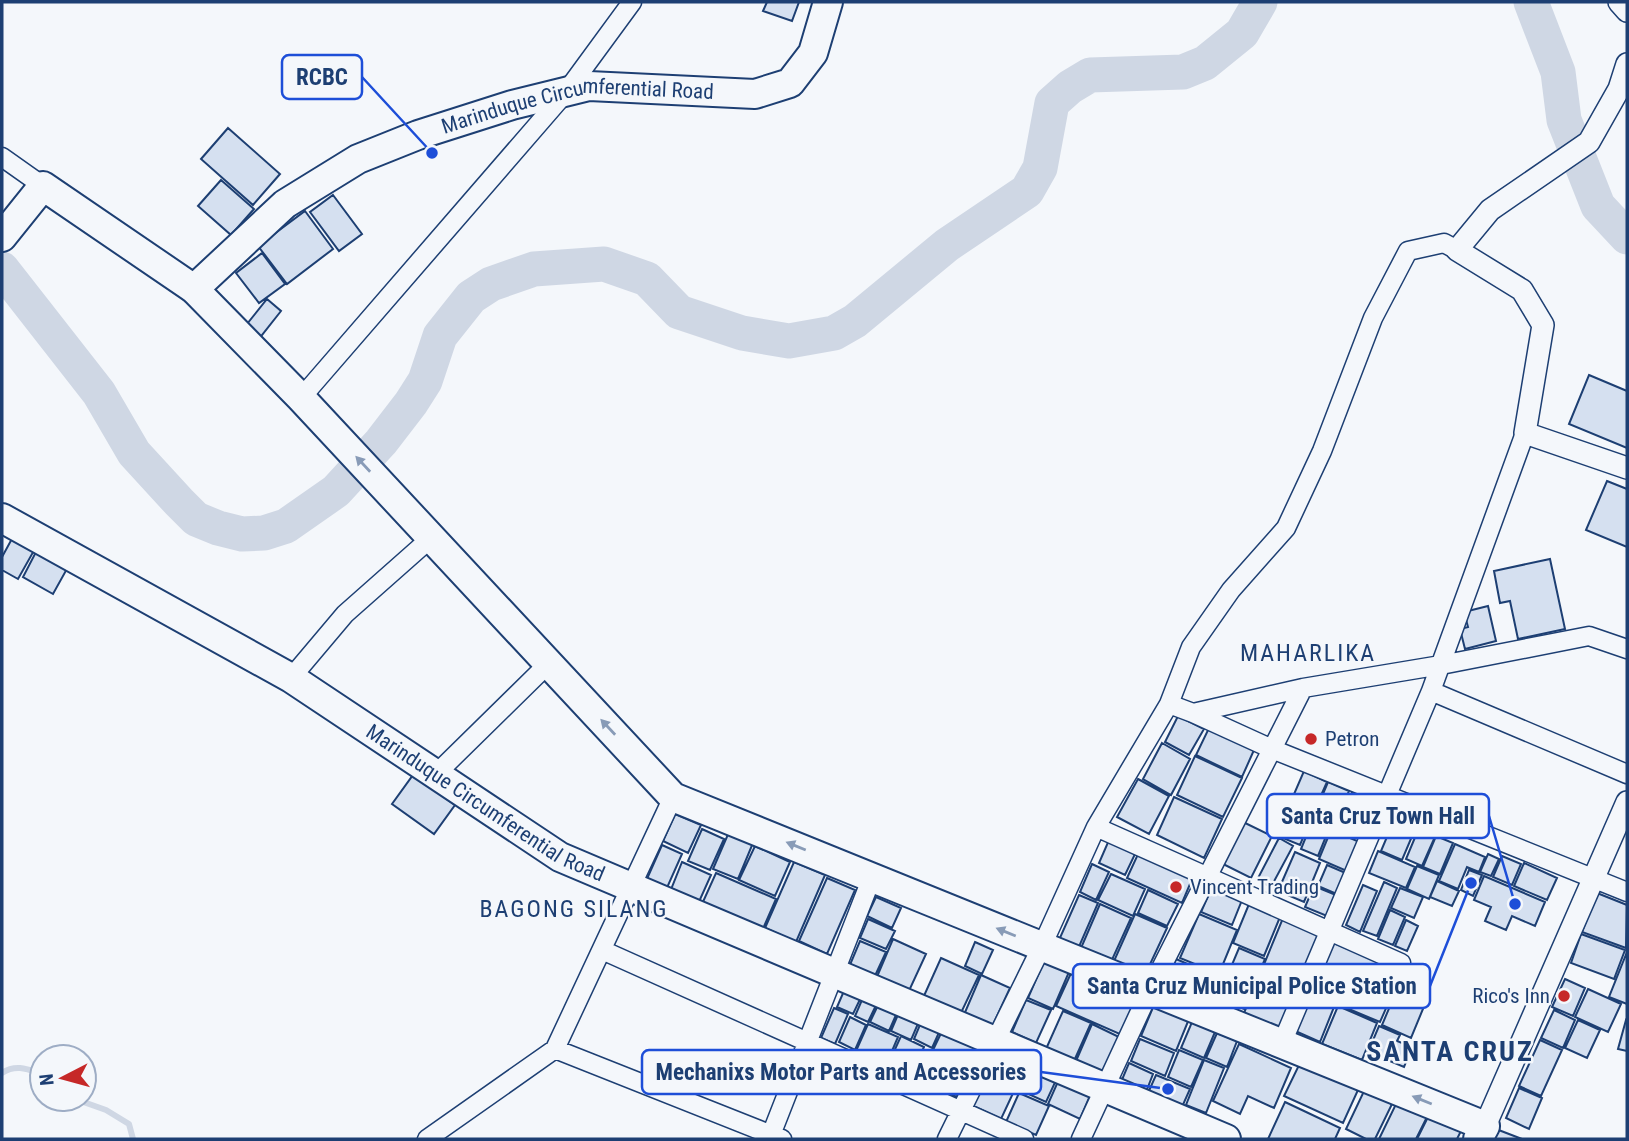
<svg xmlns="http://www.w3.org/2000/svg" width="1629" height="1141" font-family="'Roboto Condensed',sans-serif">
	<style>
		.lines { fill: none; stroke-linecap: round; stroke-linejoin: round }
		.stream { stroke: #cfd7e4; stroke-width: 6 }
		.river { stroke: #cfd7e4; stroke-width: 35 }
		.building { fill: #d5e0f0; stroke: #1d3f73; stroke-width: 2 }
		.minor-casing { stroke: #1d3f73; stroke-width: 21 }
		.tertiary-casing { stroke: #1d3f73; stroke-width: 24 }
		.primary-casing { stroke: #1d3f73; stroke-width: 32 }
		.minor { stroke: #f4f7fb; stroke-width: 18 }
		.tertiary { stroke: #f4f7fb; stroke-width: 21 }
		.primary { stroke: #f4f7fb; stroke-width: 28 }
		.oneway { fill: #889bb7 }
		.poi-dot { fill: #c62828; stroke: #f4f7fb; stroke-width: 2.5 }
		.labels { text-anchor: middle; dominant-baseline: central; stroke-width: 5; stroke-linejoin: round; paint-order: stroke }
		.street-label { font-size: 21px; fill: #1d3f73; stroke: #f4f7fb }
		.poi-label { font-size: 21px; fill: #1d3f73; stroke: #f4f7fb; text-anchor: start }
		.quarter-label { font-size: 24px; letter-spacing: 2px; fill: #1d3f73; stroke: #f4f7fb }
		.district-label { font-size: 28px; font-weight: bold; letter-spacing: 2px; fill: #1d3f73; stroke: #f4f7fb }
		.leader { fill: none; stroke: #1d4ed8; stroke-width: 2.5 }
		.callout-dot { fill: #1d4ed8; stroke: #f4f7fb; stroke-width: 2.5 }
		.callout { fill: #f4f7fb; stroke: #1d4ed8; stroke-width: 2.5 }
		.callout-label { font-size: 23px; text-anchor: middle; font-weight: bold; fill: #1d3f73 }
	</style>
	<rect width="100%" height="100%" fill="#f4f7fb"/>
	<g class="lines">
		<path class="stream" d="M2,1073C16,1064 27,1069 42,1074
			M75,1099L106,1110L129,1124L133,1139"/>
		<path class="river" d="M1531,2L1558,72L1564,120L1598,206L1627,237
			M2,269L99,393L134,453L179,502L196,519L218,528L242,534L264,533L286,526L336,491L381,442L411,403L425,381L440,336L471,297L491,284L534,269L604,264L647,279L679,312L742,333L789,341L834,333L855,321L947,245L1027,191L1040,168L1052,103L1070,87L1090,75L1183,72L1205,63L1242,33L1260,2"/>
	</g>
	<path class="building" d="M767,2H799L792,21L763,11Z
		M228,128L280,174L253,205L201,159Z
		M221,180L254,209L231,235L198,206Z
		M333,195L362,234L339,251L310,212Z
		M305,211L333,249L287,284L258,246Z
		M262,253L285,284L259,303L236,273Z
		M267,299L281,311L258,340L243,329Z
		M1589,375L1627,391V448L1569,424Z
		M1607,481L1627,489V547L1586,530Z
		M14,535L36,547L18,579L2,570V557Z
		M37,550L68,567L53,594L23,577Z
		M1550,559L1565,629L1518,639L1510,601L1500,603L1494,571Z
		M1488,606L1496,641L1465,649L1460,629L1468,627L1464,612Z
		M1178,716L1204,729L1189,755L1165,742Z
		M1209,728L1254,750L1242,777L1196,755Z
		M1162,743L1190,759L1171,795L1143,779Z
		M1195,756L1242,778L1223,817L1177,795Z
		M1304,771L1327,782L1311,818L1288,808Z
		M413,775L455,805L434,834L392,804Z
		M1138,779L1169,796L1149,834L1117,817Z
		M1328,782L1349,791L1333,829L1312,820Z
		M1352,792L1379,804L1363,841L1337,829Z
		M1174,797L1222,819L1204,858L1157,835Z
		M1288,812L1310,821L1300,845L1278,836Z
		M675,814L701,825L688,853L663,841Z
		M1239,820L1272,836L1251,878L1219,862Z
		M1312,822L1329,829L1318,856L1301,849Z
		M1421,823L1438,830L1422,866L1406,859Z
		M1392,825L1413,834L1402,860L1381,851Z
		M702,829L724,839L710,870L688,861Z
		M1331,830L1362,843L1349,872L1319,859Z
		M729,832L753,843L738,879L713,869Z
		M1436,836L1453,843L1440,874L1423,867Z
		M1279,838L1293,846L1271,887L1257,880Z
		M1109,840L1136,852L1125,875L1099,863Z
		M1455,844L1485,857L1479,872L1467,867L1458,889L1439,881Z
		M662,845L682,854L666,890L646,881Z
		M755,846L790,862L775,896L739,880Z
		M1378,851L1415,867L1406,888L1369,873Z
		M1139,852L1193,877L1182,903L1127,878Z
		M1295,852L1320,863L1304,902L1278,891Z
		M1488,854L1499,859L1491,876L1480,872Z
		M1502,856L1521,864L1512,885L1493,877Z
		M682,862L711,875L698,904L670,892Z
		M794,862L825,875L796,942L765,928Z
		M1524,863L1557,878L1547,900L1514,886Z
		M1092,864L1109,872L1096,900L1080,892Z
		M1327,865L1348,874L1339,895L1318,886Z
		M1417,866L1439,875L1429,899L1407,889Z
		M1469,870L1482,875L1473,896L1461,890Z
		M716,873L776,899L762,931L702,904Z
		M1111,874L1145,889L1133,916L1098,900Z
		M1484,876L1545,902L1535,926L1512,916L1506,930L1485,921L1491,907L1474,900Z
		M827,878L855,890L827,954L799,941Z
		M1437,881L1459,891L1452,906L1430,897Z
		M1384,882L1397,888L1377,936L1363,931Z
		M1363,885L1377,891L1360,932L1346,925Z
		M1314,886L1336,895L1327,916L1305,907Z
		M1212,887L1242,900L1232,925L1201,912Z
		M1400,888L1423,897L1414,918L1391,908Z
		M1148,890L1178,904L1167,926L1138,913Z
		M1597,893L1627,905L1626,948L1582,932Z
		M1079,895L1098,903L1078,949L1059,940Z
		M876,897L901,908L892,928L867,916Z
		M1100,904L1131,918L1111,962L1081,948Z
		M1249,904L1280,917L1264,956L1233,943Z
		M1390,910L1405,917L1393,945L1378,939Z
		M1135,914L1167,928L1145,975L1114,961Z
		M1199,914L1237,930L1219,974L1180,958Z
		M1283,918L1320,934L1281,1029L1244,1013Z
		M868,919L895,931L886,949L860,938Z
		M1406,920L1418,926L1407,951L1395,946Z
		M1581,934L1625,950L1614,979L1571,963Z
		M893,939L926,954L908,993L876,979Z
		M1327,940L1379,962L1370,986L1354,979L1346,996L1310,981Z
		M860,941L886,952L874,978L849,967Z
		M975,942L993,950L982,974L965,966Z
		M1239,948L1265,959L1244,1009L1218,998Z
		M1627,952V1004L1609,997Z
		M941,958L979,975L960,1015L923,998Z
		M1176,959L1218,977L1209,998L1167,981Z
		M1044,961L1069,972L1053,1009L1028,998Z
		M1072,971L1137,1000L1122,1035L1056,1006Z
		M981,975L1010,988L991,1029L963,1017Z
		M1565,979L1585,988L1573,1016L1552,1007Z
		M1355,982L1391,997L1380,1022L1344,1007Z
		M847,984L864,991L853,1014L837,1007Z
		M1311,986L1338,997L1320,1042L1293,1030Z
		M1588,989L1621,1004L1608,1032L1575,1017Z
		M1396,992L1425,1004L1411,1038L1382,1025Z
		M865,993L879,999L868,1022L855,1016Z
		M881,999L899,1008L889,1031L870,1022Z
		M1026,1000L1051,1010L1036,1043L1012,1032Z
		M1154,1005L1189,1019L1176,1051L1141,1036Z
		M1338,1006L1377,1023L1362,1060L1322,1044Z
		M834,1008L848,1014L835,1044L821,1038Z
		M900,1010L920,1019L911,1040L891,1031Z
		M1554,1010L1575,1020L1563,1048L1541,1038Z
		M1063,1011L1091,1023L1074,1061L1046,1049Z
		M850,1017L866,1025L855,1050L839,1042Z
		M922,1020L941,1028L932,1048L914,1039Z
		M1578,1020L1600,1030L1587,1058L1565,1048Z
		M1626,1020L1627,1021V1051L1618,1049Z
		M1192,1022L1215,1032L1204,1058L1181,1048Z
		M868,1024L898,1037L886,1065L856,1051Z
		M1092,1024L1119,1037L1103,1073L1076,1061Z
		M1379,1026L1400,1035L1397,1041L1412,1047L1404,1067L1368,1052Z
		M944,1027L980,1043L969,1066L933,1050Z
		M1217,1033L1237,1041L1227,1067L1206,1058Z
		M901,1036L924,1047L910,1078L887,1067Z
		M1140,1039L1174,1053L1165,1076L1131,1061Z
		M1540,1040L1562,1050L1541,1096L1519,1086Z
		M1239,1044L1291,1068L1274,1108L1248,1096L1240,1114L1213,1101Z
		M997,1049L1023,1061L1012,1086L986,1074Z
		M924,1050L935,1055L923,1083L912,1078Z
		M1179,1050L1203,1060L1191,1087L1168,1077Z
		M937,1054L970,1069L957,1097L925,1083Z
		M1204,1060L1224,1068L1206,1113L1186,1105Z
		M1025,1061L1058,1076L1046,1102L1013,1087Z
		M1129,1063L1153,1074L1146,1092L1121,1082Z
		M1300,1063L1358,1090L1343,1123L1284,1096Z
		M1156,1075L1190,1089L1182,1107L1148,1093Z
		M984,1076L1015,1089L1001,1119L971,1105Z
		M1060,1077L1092,1091L1080,1119L1048,1104Z
		M1519,1088L1542,1098L1529,1129L1506,1118Z
		M1365,1089L1393,1102L1375,1139H1366L1346,1129Z
		M1019,1093L1049,1106L1036,1135L1006,1122Z
		M1285,1102L1340,1128L1335,1139H1268Z
		M1397,1102L1427,1117L1416,1139H1379Z
		M1430,1113L1462,1129L1457,1139H1417Z
		M1496,1129L1522,1139H1492Z"/>
	<g class="lines">
		<defs>
			<path id="minor" d="M2,157L43,186
				M301,398L566,92L632,2
				M291,678L345,614L432,537
				M1431,691L1627,774
				M1169,704L1193,713L1272,749L1627,892
				M1193,713L1303,688L1441,665L1589,636L1627,649
				M436,774L549,663
				M1096,827L1401,963
				M602,950L1024,1139
				M1282,1043L1431,691L1525,433
				M555,1049L782,1139
				M771,1135L872,877
				M427,1139L555,1049L673,797
				M947,1139L1042,946L1096,827L1169,704L1191,647L1231,590L1286,528L1322,451L1373,318L1408,251L1444,243L1457,250
				M1081,1139L1150,990L1303,688"/>
			<path id="tertiary" d="M1619,2L1627,11
				M1627,64L1619,89L1589,142L1490,210L1457,250L1522,290L1543,325L1525,433L1627,468
				M1485,1126L1627,802"/>
			<g id="primary">
				<path d="M2,237L43,186L194,289L301,398L673,797L1485,1126L1478,1139"/>
				<path id="s1" d="M194,289L285,204L358,159L418,135L512,105L589,86L755,94L790,83L813,53L828,2"/>
				<path id="s2" d="M2,518L291,678L560,857L1226,1139"/>
			</g>
		</defs>
		<use href="#minor" class="minor-casing"/>
		<use href="#tertiary" class="tertiary-casing"/>
		<use href="#primary" class="primary-casing"/>
		<use href="#minor" class="minor"/>
		<use href="#tertiary" class="tertiary"/>
		<use href="#primary" class="primary"/>
	</g>
	<defs><path id="oneway-solid" d="M-6-.8H1V-3.2L6.5 0L1 3.2V.8H-6Z" transform="scale(1.75)"/></defs>
	<g class="oneway">
		<use href="#oneway-solid" transform="translate(363 464) rotate(-133)"/>
		<use href="#oneway-solid" transform="translate(608 727) rotate(-133)"/>
		<use href="#oneway-solid" transform="translate(796 846) rotate(-158)"/>
		<use href="#oneway-solid" transform="translate(1006 932) rotate(-158)"/>
		<use href="#oneway-solid" transform="translate(1422 1100) rotate(-158)"/>
	</g>
	<g class="poi-dot">
		<circle cx="1311" cy="739" r="7"/>
		<circle cx="1176" cy="887" r="7"/>
		<circle cx="1564" cy="996" r="7"/>
	</g>
	<g class="labels">
		<g class="street-label">
			<text stroke="none"><textPath href="#s1" startOffset="439">Marinduque Circumferential Road</textPath></text>
			<text stroke="none"><textPath href="#s2" startOffset="562">Marinduque Circumferential Road</textPath></text>
		</g>
		<g class="poi-label">
			<text x="1325" y="739">Petron</text>
			<text x="1190" y="887">Vincent Trading</text>
			<text x="1550" y="996" text-anchor="end">Rico's Inn</text>
		</g>
		<g class="quarter-label">
			<text x="1308" y="653">MAHARLIKA</text>
			<text x="574" y="909">BAGONG SILANG</text>
		</g>
		<g class="district-label">
			<text x="1450" y="1051">SANTA CRUZ</text>
		</g>
	</g>
	<path class="leader" d="M432 153L362 77M1515 904L1489 816M1471 883L1430 986M1168 1089L1041 1072"/>
	<g class="callout-dot">
		<circle cx="432" cy="153" r="7"/>
		<circle cx="1515" cy="904" r="7"/>
		<circle cx="1471" cy="883" r="7"/>
		<circle cx="1168" cy="1089" r="7"/>
	</g>
	<g class="callout">
		<rect x="282" y="55" width="80" height="44" rx="7"/>
		<rect x="1267" y="794" width="222" height="44" rx="7"/>
		<rect x="1073" y="964" width="357" height="44" rx="7"/>
		<rect x="642" y="1050" width="399" height="44" rx="7"/>
	</g>
	<g class="callout-label">
		<text x="322" y="85">RCBC</text>
		<text x="1378" y="824">Santa Cruz Town Hall</text>
		<text x="1252" y="994">Santa Cruz Municipal Police Station</text>
		<text x="841" y="1080">Mechanixs Motor Parts and Accessories</text>
	</g>
	<rect width="1629" height="1141" fill="none" stroke="#1d3f73" stroke-width="7"/>
	<g transform="translate(63 1078) rotate(264)"><circle r="33" fill="#f4f7fb" stroke="#9eadc5" stroke-width="2"/>
	<path d="M0-5L12 26L0 18L-12 26Z" fill="#c62828"/>
	<text y="-10" font-size="19" font-weight="bold" text-anchor="middle" fill="#1d3f73">N</text>
	</g>
</svg>
